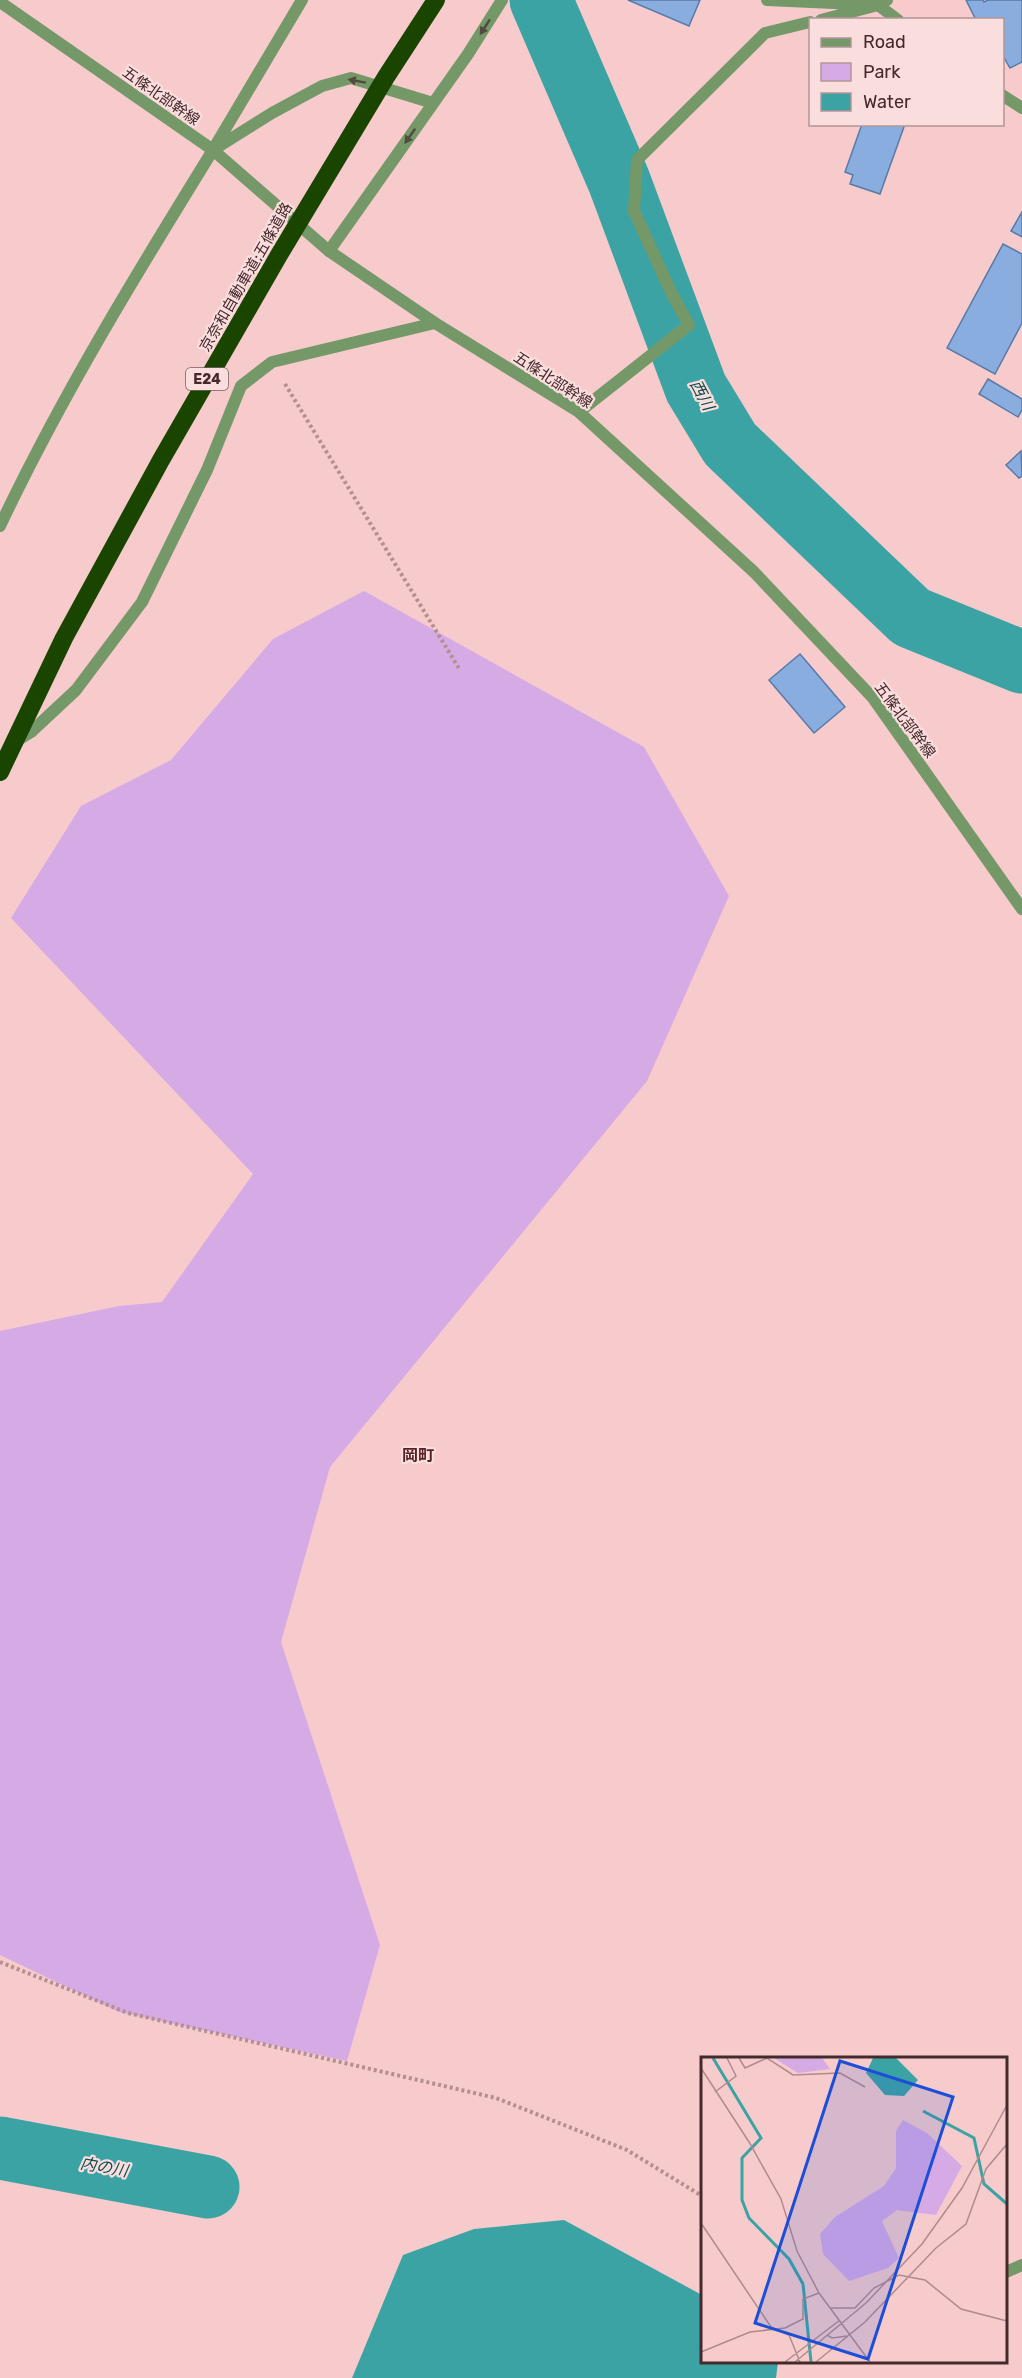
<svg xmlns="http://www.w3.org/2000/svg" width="1022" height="2378" font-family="Rubik,'Noto Sans JP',sans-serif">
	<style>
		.green { fill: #d5aae5 }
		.water { fill: #3ca3a5 }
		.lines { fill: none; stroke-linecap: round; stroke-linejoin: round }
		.river { stroke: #3ca3a5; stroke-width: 63 }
		.building { fill: #8aaddf; stroke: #587aa8; stroke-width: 1.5 }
		.path { stroke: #b58f90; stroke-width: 4; stroke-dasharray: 3 3; stroke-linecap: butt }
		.minor { stroke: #759868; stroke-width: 12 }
		.tertiary { stroke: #759868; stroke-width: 12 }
		.motorway { stroke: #1a4500; stroke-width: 18 }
		.oneway { fill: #534b3d }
		.labels { text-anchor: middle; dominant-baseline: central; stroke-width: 4.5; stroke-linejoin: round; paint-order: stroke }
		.shield { fill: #fadddd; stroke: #7b6060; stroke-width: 1.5 }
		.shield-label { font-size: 14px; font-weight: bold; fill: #452a2b }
		.street-label { font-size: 15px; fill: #452a2b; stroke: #fadddd }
		.water-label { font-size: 16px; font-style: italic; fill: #0e4b4c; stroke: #fadddd }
		.neighbourhood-label { font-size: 16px; font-weight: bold; fill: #561f24; stroke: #fadddd }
		.inset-river { fill: none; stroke: #3ca3a5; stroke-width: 3 }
		.inset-road { fill: none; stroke: #b08b8c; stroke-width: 1.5 }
		.view { fill: #1d4ed8; fill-opacity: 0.15; stroke: #1d4ed8; stroke-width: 3 }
		.inset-edge { fill: none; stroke: #452a2b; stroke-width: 3 }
	</style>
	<rect width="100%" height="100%" fill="#f7cbcc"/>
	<path class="green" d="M364,591L644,747L729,896L647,1081L330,1467L281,1642L380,1945L347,2061L119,2012L0,1955V1331L119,1306L162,1302L253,1174L11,918L81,806L171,760L273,639Z"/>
	<path class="water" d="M564,2220L702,2295V2362H778L776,2378H352L403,2255L474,2229Z"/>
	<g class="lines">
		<path class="river" d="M541,0L619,181L696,388L730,444L911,617L1022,662
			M0,2148L208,2187"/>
	</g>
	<path class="building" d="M628,0H700L689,26Z
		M966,0H983L984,2L988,0H1022V62L1010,68L1002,54V20H976Z
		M862,124H905L880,194L850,184L853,175L845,172Z
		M1022,212V237L1011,231Z
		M1003,244L1022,254V323L995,374L947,348Z
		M988,379L1022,399V410L1018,417L979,394Z
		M1021,451L1022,476L1019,478L1006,465Z
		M800,654L845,707L814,733L769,680Z"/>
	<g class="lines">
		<path class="path" d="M285,384L460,670
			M0,1962L128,2013L496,2098L627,2150L702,2196"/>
		<path class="minor" d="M767,0L878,5L898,20
			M821,20L878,5L887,0
			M1002,95L1022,108
			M214,148L302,0
			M213,150L272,113L322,86L351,78L433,103
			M329,251L468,54L502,0
			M579,412L689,325L671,292L634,211L637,160L765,33L810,22
			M15,742L31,732L76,690L142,602L207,470L241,386L272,362L435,323
			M1006,2272L1022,2265"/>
		<path class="tertiary" d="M0,2L213,150L329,251L435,323L579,412L754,572L873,698L1022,909
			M0,526C62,395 137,273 213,150"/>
		<path class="motorway" d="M0,772L64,638L161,460L279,255L386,77L436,0"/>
	</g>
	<defs><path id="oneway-solid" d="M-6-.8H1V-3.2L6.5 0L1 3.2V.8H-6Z" transform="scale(1.5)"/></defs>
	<g class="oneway">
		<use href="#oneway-solid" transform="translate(485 27) rotate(123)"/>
		<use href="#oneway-solid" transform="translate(357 81) rotate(-170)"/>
		<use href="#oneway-solid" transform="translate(410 136) rotate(125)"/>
	</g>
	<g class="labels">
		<rect class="shield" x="186" y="368" width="42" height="22" rx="4.5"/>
		<g class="shield-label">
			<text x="207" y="379">E24</text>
		</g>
		<g class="street-label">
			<text transform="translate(161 96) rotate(35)">五條北部幹線</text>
			<text transform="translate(246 277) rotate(-60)">京奈和自動車道;五條道路</text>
			<text transform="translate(553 380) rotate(33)">五條北部幹線</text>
			<text transform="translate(905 720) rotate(53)">五條北部幹線</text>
		</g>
		<g class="water-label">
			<text transform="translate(702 395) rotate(62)">西川</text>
			<text transform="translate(104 2167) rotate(10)">内の川</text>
		</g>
		<g class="neighbourhood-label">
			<text x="418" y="1455">岡町</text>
		</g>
	</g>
	<g transform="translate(701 2057)">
		<rect width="306" height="306" fill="#f7cbcc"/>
		<path d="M73,1H121L129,12L97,16ZM202,63L226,76L261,109L235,158L196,153L181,164L198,201L187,211L148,224L122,197L119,177L134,160L183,129L195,111V74Z" fill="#d5aae5"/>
		<path d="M172,1H195L217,23L203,39L184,38L165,16Z" fill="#3ca3a5"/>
		<path class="inset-river" d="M12,1L60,81L41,101V143L48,161L88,202L102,227L110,305M222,54L273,81L283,127L306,147"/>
		<path class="inset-road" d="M38,1L44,11L66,1L92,18L139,16L164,30M0,11L48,85L80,142L96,194L118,236L169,305M14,35L35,19L26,1M0,166L70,270L88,278L99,305M130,251H154L173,231L198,218L224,223L260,252L306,264M126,278L131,281L146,279M0,295L49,275L84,271L102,262V242L118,236M84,305L139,263M94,305L165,246L221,187L261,131L306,48M115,305L164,265L235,191L265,167L285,112L306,87"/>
		<path class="view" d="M139,4L252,40L167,302L54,266Z"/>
		<rect width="306" height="306" class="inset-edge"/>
	</g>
	<rect x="809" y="18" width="195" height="108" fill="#fadddd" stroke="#b29596" stroke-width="1.5"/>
	<rect x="821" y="38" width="30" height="9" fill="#759868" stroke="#b29596" stroke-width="1.5"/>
	<text x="863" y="48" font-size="18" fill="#452a2b">Road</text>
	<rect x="821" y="63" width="30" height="18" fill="#d5aae5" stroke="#b29596" stroke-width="1.5"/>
	<text x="863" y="78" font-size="18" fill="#452a2b">Park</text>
	<rect x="821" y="93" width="30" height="18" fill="#3ca3a5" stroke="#b29596" stroke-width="1.5"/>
	<text x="863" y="108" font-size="18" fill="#452a2b">Water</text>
</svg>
